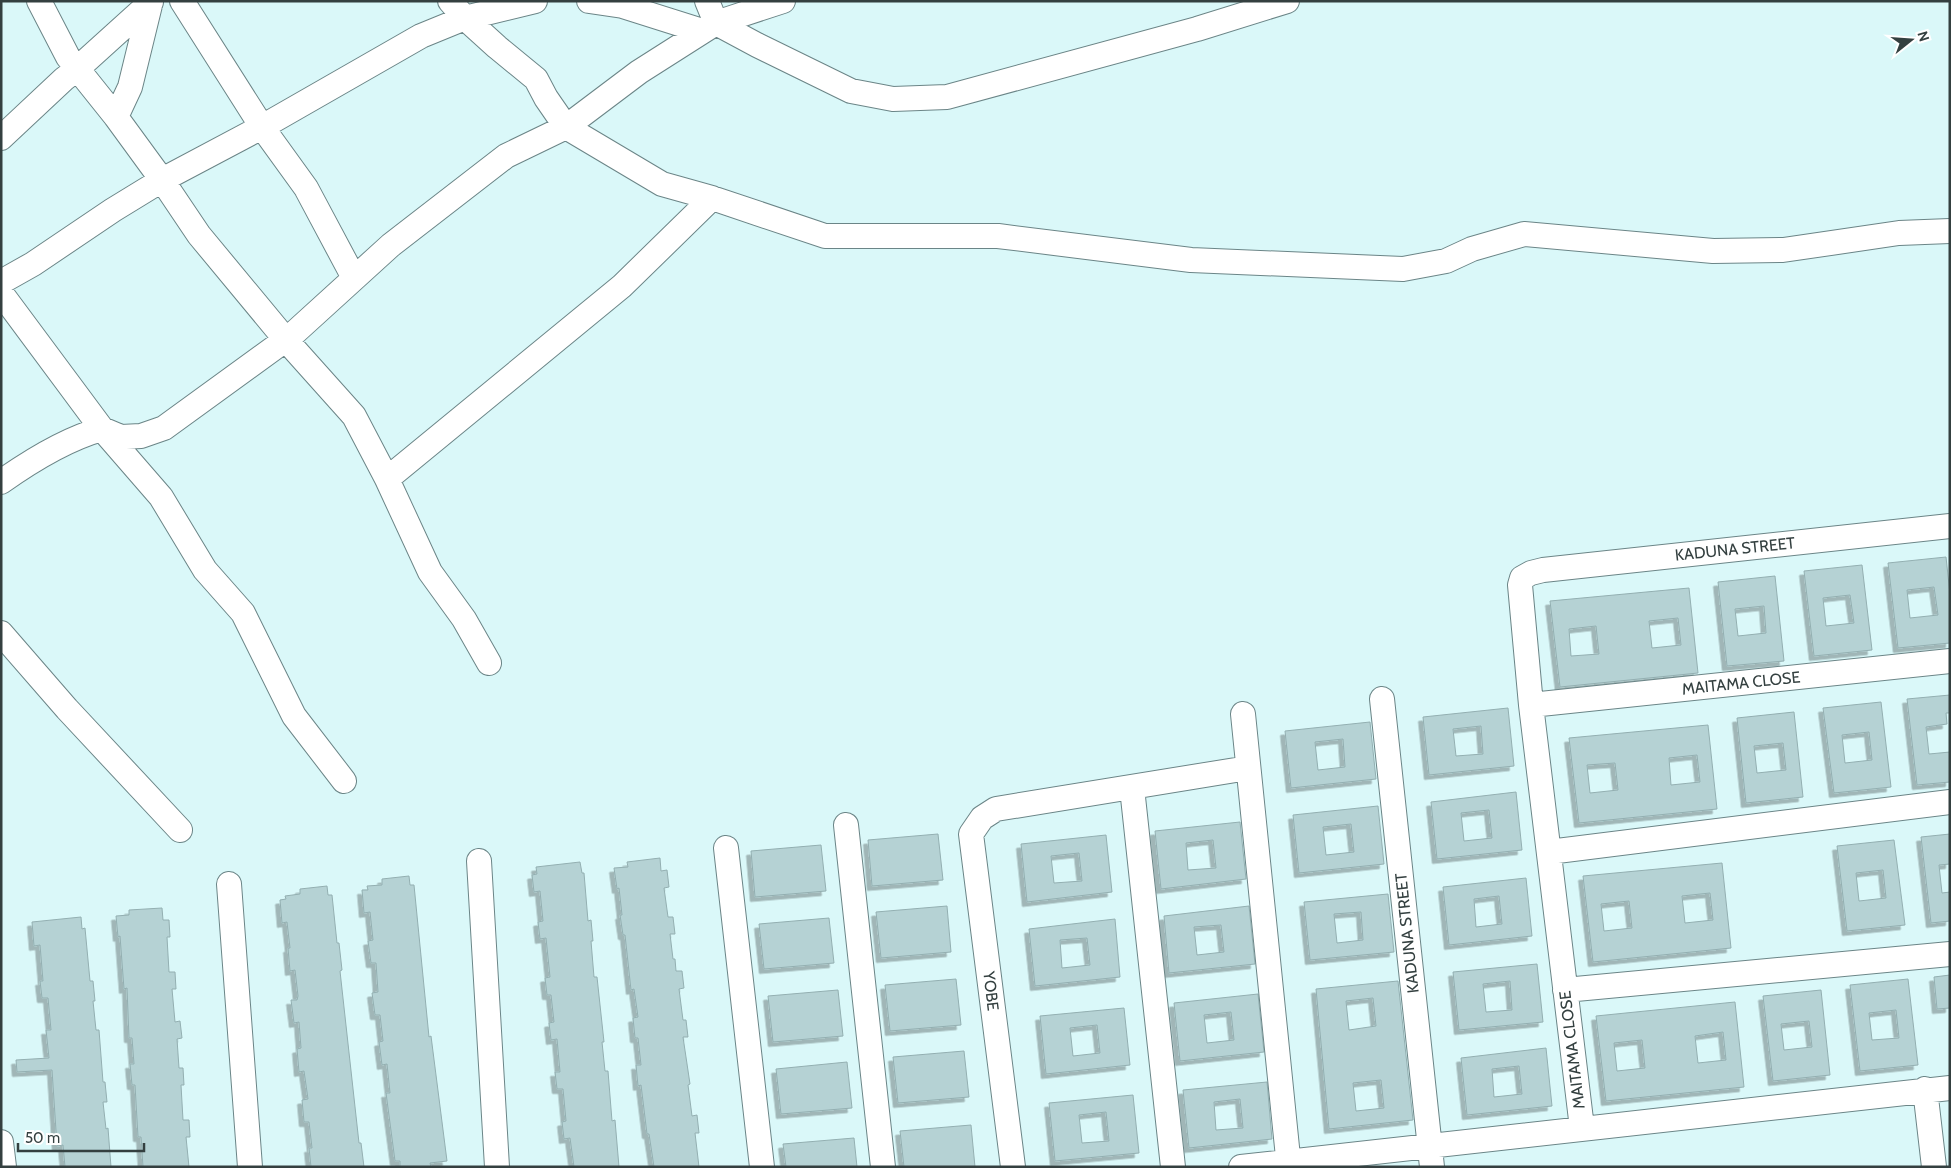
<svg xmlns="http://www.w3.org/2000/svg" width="1951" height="1168" font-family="Cabin,sans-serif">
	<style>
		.building { fill: #b5d2d4; stroke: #93afb1; fill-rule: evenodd; filter: url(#shadow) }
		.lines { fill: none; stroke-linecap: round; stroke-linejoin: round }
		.minor-casing { stroke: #6b8587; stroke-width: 26 }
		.minor { stroke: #fff; stroke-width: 24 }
		.labels { text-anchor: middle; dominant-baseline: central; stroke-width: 5; stroke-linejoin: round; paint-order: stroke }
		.street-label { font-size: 16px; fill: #344040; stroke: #fff }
	</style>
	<defs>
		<filter id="shadow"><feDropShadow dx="-4.5" dy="4.5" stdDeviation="0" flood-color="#0004"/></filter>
	</defs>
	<rect width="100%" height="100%" fill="#daf8f9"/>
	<path class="building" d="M1946,557L1950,594V643L1898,648L1888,563ZM1934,587L1938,615L1910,618L1907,590Z
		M1862,565L1872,650L1814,656L1804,571ZM1850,595L1854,623L1826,626L1823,598Z
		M1775,576L1784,661L1727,666L1718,582ZM1764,606L1766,633L1738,636L1735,609Z
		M1689,588L1698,673L1560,687L1550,601ZM1678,618L1681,645L1652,648L1649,621ZM1596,626L1599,654L1571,656L1569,629Z
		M1950,695V713H1946L1947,724L1926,727L1929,754L1950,752V782L1917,785L1907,699Z
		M1881,702L1891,787L1834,793L1823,708ZM1869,732L1872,760L1845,763L1842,735Z
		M1508,708L1514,766L1429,775L1423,717ZM1481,726L1483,754L1456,756L1453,729Z
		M1794,712L1803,797L1746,803L1737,718ZM1783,743L1786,770L1757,773L1754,746Z
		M1370,722L1376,779L1291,788L1285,731ZM1343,739L1345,767L1318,770L1315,742Z
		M1708,725L1717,809L1579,823L1569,738ZM1697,755L1700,782L1671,785L1669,758ZM1615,763L1618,790L1590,793L1587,765Z
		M1516,792L1522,850L1437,859L1431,802ZM1489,810L1492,838L1464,841L1461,813Z
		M1378,806L1384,864L1299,873L1293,815ZM1351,824L1354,852L1326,855L1323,827Z
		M1240,822L1246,879L1161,889L1155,831ZM1213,840L1216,868L1188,870L1186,843Z
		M938,834L943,880L872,886L868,840Z
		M1950,834V864L1939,865L1942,893L1950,892V921L1931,923L1921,837Z
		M1106,835L1112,892L1027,902L1021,844ZM1079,853L1082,881L1054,883L1051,856Z
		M1894,840L1905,925L1847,931L1837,846ZM1883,870L1886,898L1859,901L1856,873Z
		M821,845L826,891L755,897L751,851Z
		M660,858L661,871L667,870L669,887L664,888L668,917H673L675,934H670L673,959H675L676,971H682L684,988L679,989L683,1020H686L688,1037H683L690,1084L688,1085L692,1116L697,1115L699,1133H695L699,1167H654L649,1134H647L641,1085L638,1086L636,1065H641L638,1038H635L633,1018L638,1017L634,989L631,990L625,935H623L620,915H622L619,888L617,889L614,868L628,867L627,862Z
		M580,862L582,873H584L588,921L591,920L593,941H591L594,977H597L604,1042H602L605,1071H608L612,1121L615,1120L619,1167H574L570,1138L564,1139L562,1122L566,1121L563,1089H557L555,1072H560L557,1039L551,1040L549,1023L554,1022L551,995H547L545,978L550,977L546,938L540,939L538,922L543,921L540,891L534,892L532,875L537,874L536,867Z
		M1722,863L1731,948L1593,962L1583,876ZM1710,893L1713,920L1685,923L1682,896ZM1629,901L1632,928L1604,931L1601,904Z
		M409,876L410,885H414L429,1037L431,1036L447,1161L430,1163L431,1167H400V1161H395L386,1093H390L387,1064L382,1065L379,1042L383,1041L380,1015H375L372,993L378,992L376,963H371L368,941L373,940L370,912L364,913L362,890H368L367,886L382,885V879Z
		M1526,878L1532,936L1449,945L1443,887ZM1499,896L1502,924L1476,927L1474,899Z
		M327,886L328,895H332L337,943H339L342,970L340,971L359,1143H361L364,1167H311L309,1148H312L309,1122H304L302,1100L308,1099L304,1071L299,1072L297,1049L301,1048L299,1022L294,1023L291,1000H297L298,996L295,970L290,971L288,948H290L287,922L282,923L280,900L286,899L285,896L300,894V889Z
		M1388,894L1394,952L1310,960L1304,902ZM1361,912L1363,940L1337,943L1334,914Z
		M947,906L951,952L881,958L876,912Z
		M1249,906L1255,964L1169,973L1164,916ZM1221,925L1224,952L1197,955L1194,927Z
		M162,908L163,920H169L170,937H167L169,972H175L176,989H172L175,1022L180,1021L182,1038L177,1039L179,1068H183L184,1085H181L183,1120H189L190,1137H186L189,1167H143L141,1137H138L135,1085H132L130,1064H134L132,1038H129L127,988L124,989L120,936L118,937L116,916L129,915V910Z
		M81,917L82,929L85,928L90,981H93L95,1001H93L96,1030H99L103,1082H105L107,1102H103L106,1129L108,1128L111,1167H65L63,1145L57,1146L52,1070L17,1072L16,1060L49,1058L46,1030H51L48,998H42L40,981H43L40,945L34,946L32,922Z
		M829,918L834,963L764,969L759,924Z
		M1115,919L1120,977L1035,986L1029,929ZM1087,938L1090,965L1062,968L1060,940Z
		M1537,964L1543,1022L1459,1030L1453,972ZM1510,981L1512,1010L1486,1012L1483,984Z
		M1950,975V1008L1937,1009L1934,977Z
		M956,979L961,1025L890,1031L885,985Z
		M1908,979L1918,1065L1860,1071L1850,985ZM1896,1010L1899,1038L1872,1040L1869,1013Z
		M1398,981L1413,1120L1329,1129L1316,989ZM1373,998L1376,1026L1349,1030L1346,1001ZM1381,1080L1384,1108L1356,1111L1353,1083Z
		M838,990L843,1036L773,1042L768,996Z
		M1821,990L1830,1075L1773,1081L1763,996ZM1809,1021L1812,1047L1784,1050L1781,1024Z
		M1258,994L1264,1052L1180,1061L1174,1003ZM1231,1012L1234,1040L1207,1043L1204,1015Z
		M1735,1002L1744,1087L1606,1101L1596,1016ZM1723,1032L1726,1060L1698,1063L1695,1036ZM1642,1040L1645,1068L1617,1071L1614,1043Z
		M1124,1008L1130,1065L1046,1074L1040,1016ZM1097,1025L1100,1053L1073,1056L1070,1028Z
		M1546,1048L1552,1106L1467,1115L1461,1058ZM1519,1066L1522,1094L1494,1097L1492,1069Z
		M964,1051L969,1097L898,1103L893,1057Z
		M847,1062L852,1108L781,1114L776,1069Z
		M1267,1082L1272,1139L1189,1148L1183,1090ZM1240,1099L1243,1128L1216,1130L1214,1102Z
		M1133,1095L1139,1153L1055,1161L1049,1103ZM1106,1112L1109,1141L1082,1143L1079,1115Z
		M971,1125L975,1167H904L900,1131Z
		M854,1138L857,1167H786L783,1144Z"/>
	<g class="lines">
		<defs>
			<path id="minor" d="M39,1L68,57L116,117L162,180L199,235L286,340L354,416L387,479L430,572L464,619L489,663
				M182,1L262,127L306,188L354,278
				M450,1L465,18L497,47L536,79L546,98L566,127L662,184L712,198L825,236H998L1191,260L1403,269L1446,261L1472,249L1524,234L1713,251L1783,250L1899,233L1950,231
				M589,1L623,6L702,31
				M707,1L716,23L757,45L851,91L893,99L947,97L1197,29L1287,1
				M116,117L130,87L151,1
				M1,138L64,79L77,69L151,2
				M1,282L33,264L113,210L162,180L262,127L421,36L465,18L535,1
				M1,293L102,429L161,497L205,570L243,613L294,716L344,781
				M387,479L622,286L712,198
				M1,482C32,460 66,439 102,429L121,437L141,436L164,428L292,335L391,245L506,156L566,127L639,72L716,23L783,1
				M1,633L67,709L180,830
				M1382,699L1432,1167
				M1531,705L1950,661
				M1243,714L1289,1167
				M1132,788L1173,1167
				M846,825L883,1167
				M726,848L762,1167
				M1549,852L1950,802
				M479,861L497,1167
				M229,884L250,1167
				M1565,990L1950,954
				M1925,1089L1934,1167
				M1582,1128L1531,705L1520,585L1522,578L1531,573L1543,570L1950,526
				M1,1142L4,1167
				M1013,1167L971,834L982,818L996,809L1248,768
				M1241,1167L1950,1088"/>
		</defs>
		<use href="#minor" class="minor-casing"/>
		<use href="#minor" class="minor"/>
	</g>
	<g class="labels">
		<g class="street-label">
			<text transform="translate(1735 549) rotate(-6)">KADUNA STREET</text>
			<text transform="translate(1741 683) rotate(-6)">MAITAMA CLOSE</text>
			<text transform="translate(1407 933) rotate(-96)">KADUNA STREET</text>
			<text transform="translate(991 991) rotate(83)">YOBE</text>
			<text transform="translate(1572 1050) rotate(-97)">MAITAMA CLOSE</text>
		</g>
	</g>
	<rect width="1951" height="1168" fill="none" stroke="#344040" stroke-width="5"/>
	<g transform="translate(1911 40) rotate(73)" stroke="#ffffff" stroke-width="4" paint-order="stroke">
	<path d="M0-4L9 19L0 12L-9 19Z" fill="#344040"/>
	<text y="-8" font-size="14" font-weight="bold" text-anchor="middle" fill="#344040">N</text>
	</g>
	<path d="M18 1143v8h126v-8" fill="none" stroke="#344040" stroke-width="2.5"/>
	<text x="25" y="1143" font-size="15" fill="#344040" stroke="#ffffff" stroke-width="4" paint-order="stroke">50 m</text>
</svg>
